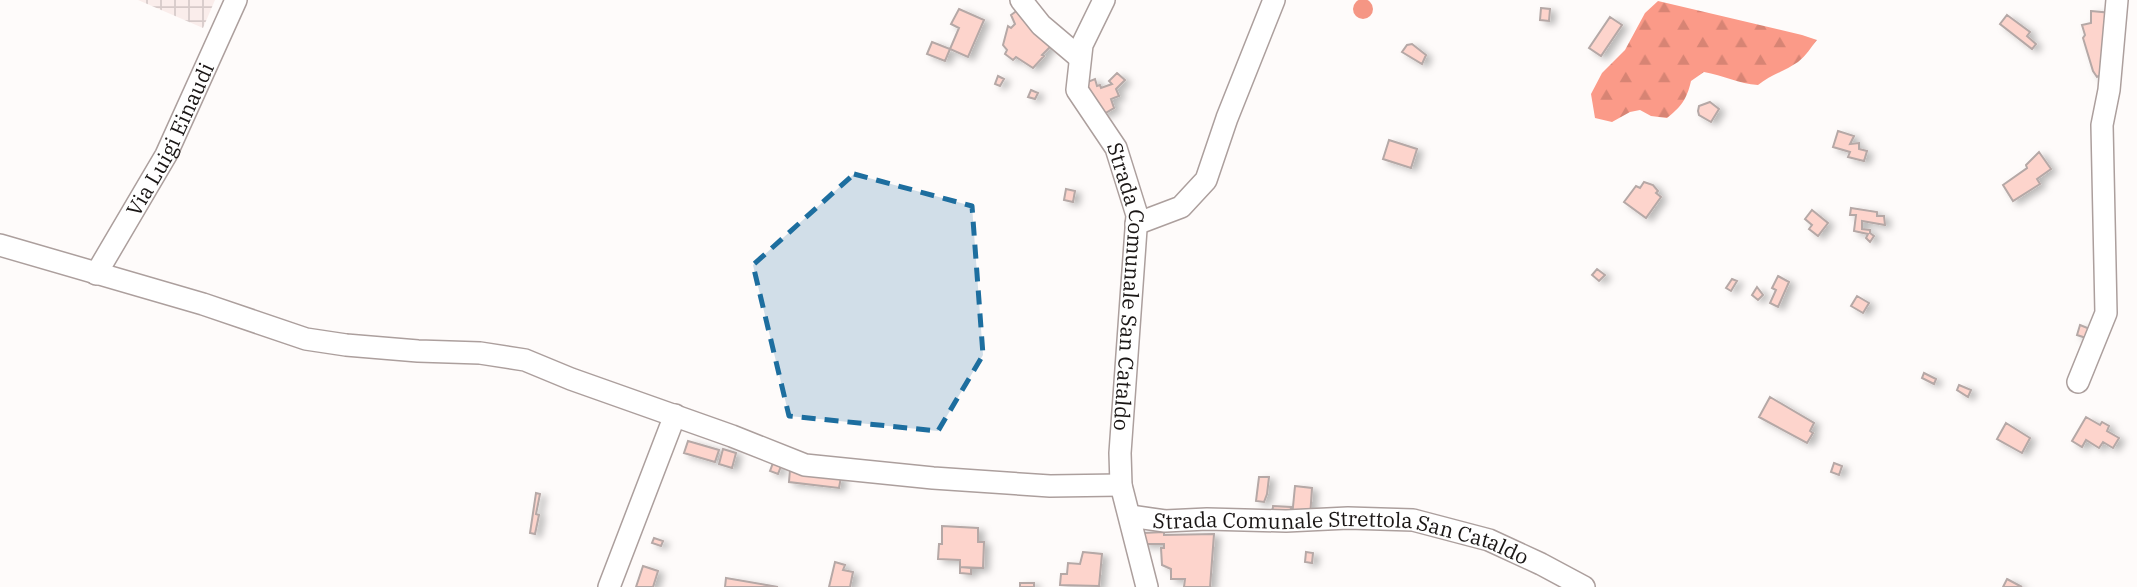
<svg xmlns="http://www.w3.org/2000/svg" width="2137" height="587" font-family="'IBM Plex Serif',serif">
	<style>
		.industrial { fill: url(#industrial-grid) }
		.forest { fill: url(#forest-firs) }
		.water { fill: #f59684 }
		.building { fill: #fdd4cc; stroke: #b5a8a6; stroke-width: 2; filter: url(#shadow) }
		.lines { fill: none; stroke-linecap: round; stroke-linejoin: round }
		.minor-casing { stroke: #ac9f9d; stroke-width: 24 }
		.minor { stroke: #fff; stroke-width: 21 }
		.marked { fill: #1d6e9f; fill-opacity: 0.2; stroke: #1d6e9f; stroke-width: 5; stroke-dasharray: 14 9; stroke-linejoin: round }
		.labels { text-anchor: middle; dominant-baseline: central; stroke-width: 5; stroke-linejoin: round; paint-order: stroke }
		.street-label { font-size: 21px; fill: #1a1615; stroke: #fff }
	</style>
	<defs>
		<pattern id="industrial-grid" width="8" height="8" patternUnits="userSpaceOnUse" patternTransform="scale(1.75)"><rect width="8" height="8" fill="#faedeb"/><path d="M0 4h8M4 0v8" fill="none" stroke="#d6cac9"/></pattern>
		<pattern id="forest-firs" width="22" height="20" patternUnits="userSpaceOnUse" patternTransform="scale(1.75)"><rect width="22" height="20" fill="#fb9a88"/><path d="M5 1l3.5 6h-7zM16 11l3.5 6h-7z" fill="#d78474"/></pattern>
		<filter id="shadow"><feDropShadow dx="5.5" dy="3" stdDeviation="3.5" flood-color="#0004"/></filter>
	</defs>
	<rect width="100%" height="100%" fill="#fefbfa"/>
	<path class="industrial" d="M138,0H215L203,28Z"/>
	<path class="forest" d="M1658,1L1802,35L1817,40C1811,47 1806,56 1798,62C1785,71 1770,75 1758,85C1739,84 1723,75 1704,72L1691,81C1687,99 1681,107 1667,118L1651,116L1640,110L1630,112L1612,122L1595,118L1591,94L1602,73L1625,50L1645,13Z"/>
	<path class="water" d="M1353 9a10 10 0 1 1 20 0a10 10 0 1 1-20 0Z"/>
	<path class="building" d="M1541,8L1550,9L1549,21L1540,20Z
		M959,9L984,20L968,57L950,49L959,28L951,24Z
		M1019,9L1051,46L1042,55L1044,56L1033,68L1016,57L1013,60L1005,54L1007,50L1003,45L1008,26L1011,28L1015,24L1011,15Z
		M2091,11L2112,13L2110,70L2097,77L2093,71L2083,38L2085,35L2082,25L2091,23Z
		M2007,15L2030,32L2027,36L2036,44L2032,49L2000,24Z
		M1610,17L1622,25L1601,56L1589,48Z
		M932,42L950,49L945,61L927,54Z
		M1412,44L1426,55L1422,64L1402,52L1407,45Z
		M1117,73L1125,80L1116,89L1119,96L1111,99L1114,108L1102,115L1085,83L1095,79L1097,86L1100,85L1101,88L1112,84L1109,81Z
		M998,76L1004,79L1000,86L995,84Z
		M1031,90L1038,93L1035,99L1028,97Z
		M1710,102L1719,109L1711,122L1699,115L1698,111L1699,106Z
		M1838,131L1854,136L1850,144L1859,143V149L1867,151L1864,161L1848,157L1850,152L1833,147Z
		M1389,140L1417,149L1411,168L1383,159Z
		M2039,152L2051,169L2037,179L2040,184L2013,201L2003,185L2027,168L2026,165Z
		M1644,182L1653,185L1658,191L1656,193L1661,197L1646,218L1624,202L1636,186L1640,188Z
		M1066,189L1075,191L1073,202L1064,200Z
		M1851,208L1877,212V216H1884L1885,225L1862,221V229L1870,230V233L1874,236L1870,242L1866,238L1868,234L1854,231L1856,215H1850Z
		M1812,210L1828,223L1818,236L1809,229L1812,225L1805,219Z
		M1597,269L1605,275L1599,281L1592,275Z
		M1778,276L1789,282L1778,307L1770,303L1776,290L1772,288Z
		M1732,279L1737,281L1731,291L1726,288Z
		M1757,287L1763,295L1758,300L1752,295Z
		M1857,296L1869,303L1863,313L1851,306Z
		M2080,325L2090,329L2086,338L2077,335Z
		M1924,373L1936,379L1934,384L1922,378Z
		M1959,385L1971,390L1968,397L1957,390Z
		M1770,397L1814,423L1810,431L1813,433L1807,443L1759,417Z
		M2086,417L2100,425L2102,422L2109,426L2107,431L2119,438L2113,448L2103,442L2099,448L2086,440L2082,447L2072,441Z
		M2006,423L2030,438L2022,453L1997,439Z
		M688,441L719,450L715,462L684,453Z
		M723,449L736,453L732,468L719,464Z
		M773,463L781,466L778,474L770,471Z
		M1834,463L1842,466L1839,475L1831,472Z
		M790,469L841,477L839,488L789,482Z
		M1259,477H1269L1267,494L1264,502L1256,501Z
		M1295,486L1312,488L1310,517H1292Z
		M536,493L540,494L536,514L539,515L535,534L530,533Z
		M1273,506L1291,507L1290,517L1272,515Z
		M942,526L978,528V542H984L983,568L960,567V560L938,559L939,544H942Z
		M1164,532V535L1214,534L1210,587H1184L1185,579H1171V569L1162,565L1161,548H1164V544H1143V533Z
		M654,538L663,541L661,546L652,543Z
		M1083,552L1102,554L1099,586L1060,585L1061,574H1067L1068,563L1080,564Z
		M1306,552L1313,553L1312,563L1305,562Z
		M835,562L845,565L843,570L853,572L850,587H829Z
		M643,566L658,571L653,587H636Z
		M960,567L971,568V574L960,573Z
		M726,578L778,587H725Z
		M2007,579L2022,587H2003Z
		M1020,583H1034V587H1020Z"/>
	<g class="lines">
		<defs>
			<g id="minor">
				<path d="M1021,0L1041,25L1080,58"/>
				<path id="s1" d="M1104,0L1082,45L1077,90L1116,148L1137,215L1120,453L1121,485L1147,587"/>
				<path d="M1136,224L1181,207L1206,180L1227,118L1274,0"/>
				<path d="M0,245L203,304L306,339L346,345L418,351L480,353L525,360L571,379L732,436L805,465L933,478L1050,486L1121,485"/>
				<path id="s2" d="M96,274L166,155L236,0"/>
				<path d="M2078,382L2106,313L2102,125L2109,90L2117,0"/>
				<path id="s3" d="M1130,516L1165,521L1207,519L1286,521L1348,518L1413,520L1489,540L1541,564L1584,587"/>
				<path d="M609,587L675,415"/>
			</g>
		</defs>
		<use href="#minor" class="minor-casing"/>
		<use href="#minor" class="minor"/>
	</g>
	<path class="marked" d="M854,174L972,206L983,355L938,431L789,416L753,265Z"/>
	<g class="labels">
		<g class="street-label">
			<text stroke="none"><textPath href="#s2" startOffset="154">Via Luigi Einaudi</textPath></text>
			<text stroke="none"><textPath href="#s1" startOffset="306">Strada Comunale San Cataldo</textPath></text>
			<text stroke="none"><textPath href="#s3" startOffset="214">Strada Comunale Strettola San Cataldo</textPath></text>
		</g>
	</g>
</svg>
